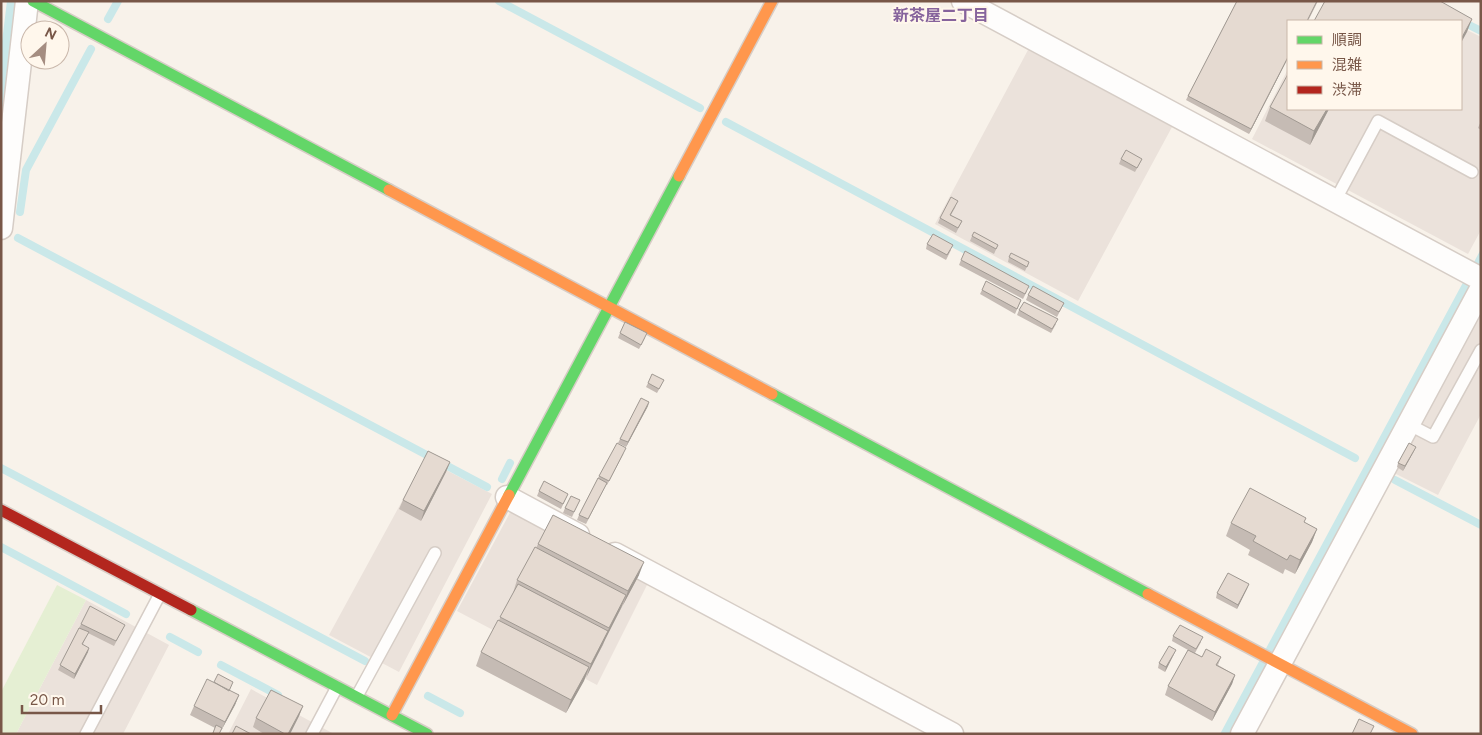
<svg xmlns="http://www.w3.org/2000/svg" width="1482" height="735" font-family="Figtree,'Noto Sans JP',sans-serif">
	<style>
		.industrial { fill: #ebe2db }
		.green { fill: #e5efd3 }
		.water { fill: #cae8e9 }
		.lines { fill: none; stroke-linecap: round; stroke-linejoin: round }
		.stream { stroke: #cae8e9; stroke-width: 8 }
		.lane-casing { stroke: #d6cdc6; stroke-width: 14 }
		.street-casing { stroke: #d6cdc6; stroke-width: 25 }
		.fast-casing { stroke: #d7cdc6; stroke-width: 14 }
		.slow-casing { stroke: #d7cdc6; stroke-width: 14 }
		.jam-casing { stroke: #d7cdc6; stroke-width: 14 }
		.lane { stroke: #fefdfc; stroke-width: 11 }
		.street { stroke: #fefdfc; stroke-width: 22 }
		.fast { stroke: #63d668; stroke-width: 11 }
		.slow { stroke: #ff974d; stroke-width: 11 }
		.jam { stroke: #b3261e; stroke-width: 11 }
		.wall { fill: #c5bbb4 }
		.shaded-wall { fill: #a09992 }
		.building { fill: #e5dad1; stroke: #a09992 }
		.labels { text-anchor: middle; dominant-baseline: central; stroke-width: 4; stroke-linejoin: round; paint-order: stroke }
		.neighbourhood-label { font-size: 16px; font-weight: bold; fill: #86639c; stroke: #fff7ec }
	</style>
	<rect width="100%" height="100%" fill="#f8f2ea"/>
	<path class="industrial" d="M1461,27L1481,37V230L1468,254L1252,139L1288,69V109H1461Z
		M1028,50L1172,127L1078,301L935,224Z
		M1481,307V414L1438,495L1392,472Z
		M425,459L492,494L399,672L329,635Z
		M512,509L649,581L597,685L457,611Z
		M86,600L169,645L123,734H16Z
		M251,689L334,734H228Z"/>
	<path class="green" d="M57,585L86,600L16,734H1V692Z"/>
	<path class="water" d="M7,1L22,3L1,172V50Z
		M1481,249V269L1231,734H1220Z"/>
	<g class="lines">
		<path class="stream" d="M499,1L700,108
			M108,19L118,1
			M1461,21L1481,31
			M726,122L1355,458
			M20,212L26,170L91,49
			M18,238L487,487
			M1,468L365,661
			M502,479L510,463
			M1395,480L1481,525
			M1,547L126,614
			M170,637L198,652
			M221,665L278,695
			M428,696L460,713"/>
		<defs>
			<path id="lane" d="M1335,201L1378,121L1472,172
				M1408,424L1433,437L1481,350
				M357,696L435,553
				M86,734L160,594
				M312,734L337,687"/>
			<path id="street" d="M963,1L1481,279
				M1,228L27,1
				M507,497L578,535
				M615,554L952,734
				M1242,734L1481,289"/>
			<path id="fast" d="M33,1L389,190
				M772,394L1148,594
				M509,495L679,176
				M191,610L427,734"/>
			<path id="slow" d="M679,176L772,1
				M389,190L772,394
				M1148,594L1412,734
				M392,715L509,495"/>
			<path id="jam" d="M1,510L191,610"/>
		</defs>
		<use href="#lane" class="lane-casing"/>
		<use href="#street" class="street-casing"/>
		<use href="#fast" class="fast-casing"/>
		<use href="#slow" class="slow-casing"/>
		<use href="#jam" class="jam-casing"/>
		<use href="#lane" class="lane"/>
		<use href="#street" class="street"/>
		<use href="#fast" class="fast"/>
		<use href="#slow" class="slow"/>
		<use href="#jam" class="jam"/>
	</g>
	<path class="wall" d="M1237,1H1318L1308,21H1288V58L1249,134L1186,100L1188,96Z
		M1270,107L1288,109H1329L1310,145L1265,121Z
		M1481,121V130L1478,128Z
		M1121,159H1142L1135,172L1119,164Z
		M956,206L951,215L962,221L956,233L938,223L940,218Z
		M972,236L998,245L994,254L970,241Z
		M927,244L951,250L946,260L926,249Z
		M1009,257L1029,262L1025,271L1008,262Z
		M961,260L1027,291L1023,299L959,265Z
		M982,290L1021,300L1015,314L980,294Z
		M1028,295L1064,303L1057,317L1026,300Z
		M1019,310L1056,324L1051,333L1017,315Z
		M620,333L645,338L639,349L618,338Z
		M648,383L662,384L657,393L646,387Z
		M648,406L626,447L618,443L620,439Z
		M1414,451L1403,471L1397,467L1398,463Z
		M624,453L607,485H606L586,524L577,520L579,515L599,476Z
		M450,462L446,472L421,521L399,509L403,500Z
		M539,491L568,494L561,509L537,496Z
		M580,500L572,517L563,513L565,508Z
		M1306,518L1304,522L1317,529L1312,542L1295,574L1285,569L1283,574L1248,555L1250,550L1226,536L1231,523Z
		M538,544L639,575L623,605L605,639L603,645L566,713L476,666L481,652L499,620L513,593L517,580L536,548Z
		M1249,584L1237,609L1216,598L1217,593Z
		M81,624L125,625L114,646L88,633L83,644L88,652L74,679L58,670Z
		M1173,636L1201,642L1195,653L1202,657H1221L1218,665L1235,675L1232,684L1212,721L1165,695L1168,686L1188,650L1172,641Z
		M1174,654L1165,672L1158,668L1159,663Z
		M230,691L239,695L235,705L219,734H212L215,728L190,715L194,706Z
		M303,706L299,716L290,734H264L253,727L256,718Z"/>
	<path class="shaded-wall" d="M1472,19L1467,32L1461,43V39Z
		M1288,57V58L1249,134L1251,129Z
		M1327,109H1329L1310,145L1314,131Z
		M649,402L648,406L626,447L628,442Z
		M1416,447L1414,451L1403,471L1405,466Z
		M450,462L446,472L421,521L424,511Z
		M1317,529L1312,542L1295,574L1300,560Z
		M644,562L639,575L623,605L628,591Z
		M1249,584L1247,589L1237,609L1238,605Z
		M626,595L621,608L586,678L591,664Z
		M89,648L88,652L74,679L75,674Z
		M1176,650L1165,672L1166,667Z
		M589,667L584,681L566,713L571,700Z
		M1235,675L1232,684L1212,721L1215,712Z
		M239,695L235,705L221,731L225,722Z
		M303,706L299,716L290,734H288Z"/>
	<path class="building" d="M1237,1H1317L1307,21H1288V57L1251,129L1188,96Z
		M1325,1H1440L1472,19L1461,39V21H1314Z
		M1288,74V109H1327L1314,131L1270,107Z
		M1126,150L1142,159L1137,168L1121,159Z
		M951,197L958,201L950,215L962,221L958,228L940,218Z
		M974,232L998,245L996,249L972,236Z
		M933,234L953,245L947,255L927,244Z
		M965,251L1029,286L1025,294L961,260Z
		M1011,253L1029,262L1027,267L1009,257Z
		M986,281L1021,300L1017,309L982,290Z
		M1033,286L1064,303L1059,312L1028,295Z
		M1024,302L1058,319L1052,329L1019,310Z
		M625,322L647,333L641,345L620,333Z
		M652,374L664,380L659,389L648,383Z
		M641,398L649,402L628,442L620,439Z
		M617,443L626,448L609,481L599,476Z
		M1409,443L1416,447L1405,466L1398,463Z
		M428,451L450,462L424,511L403,500Z
		M598,478L607,483L588,519L579,515Z
		M544,481L568,494L563,504L539,491Z
		M1250,488L1306,518L1304,522L1317,529L1300,560L1290,555L1287,560L1253,541L1256,536L1231,523Z
		M571,496L580,500L574,512L565,508Z
		M553,515L644,562L628,591L538,544Z
		M535,547L626,595L609,628L517,580Z
		M1228,573L1249,584L1238,605L1217,593Z
		M518,584L608,631L591,664L500,617Z
		M90,606L125,625L116,641L81,624Z
		M498,620L589,667L571,700L481,652Z
		M1180,625L1203,637L1196,649L1173,636Z
		M79,628L89,632L82,644L89,648L75,674L60,665Z
		M1169,646L1176,650L1166,667L1159,663Z
		M1206,649L1221,657L1216,665L1235,675L1215,712L1168,686L1188,650L1202,657Z
		M218,674L233,682L229,691L214,682Z
		M207,679L239,695L225,722L194,706Z
		M271,690L303,706L288,734H285L256,718Z
		M1359,719L1374,726L1370,734H1352Z
		M216,725L222,728L219,734H215L213,733Z
		M236,726L251,734H232Z"/>
	<g class="labels">
		<g class="neighbourhood-label">
			<text x="941" y="15">新茶屋二丁目</text>
		</g>
	</g>
	<rect width="1482" height="735" fill="none" stroke="#785748" stroke-width="5"/>
	<rect x="1287" y="20" width="175" height="90" fill="#fff7ec" stroke="#c9b7aa"/>
	<rect x="1297" y="36" width="25" height="8" fill="#63d668" stroke="#c9b7aa"/>
	<text x="1332" y="45" font-size="15" fill="#785748">順調</text>
	<rect x="1297" y="61" width="25" height="8" fill="#ff974d" stroke="#c9b7aa"/>
	<text x="1332" y="70" font-size="15" fill="#785748">混雑</text>
	<rect x="1297" y="86" width="25" height="8" fill="#b3261e" stroke="#c9b7aa"/>
	<text x="1332" y="95" font-size="15" fill="#785748">渋滞</text>
	<g transform="translate(45 45) rotate(26)"><circle r="24" fill="#fff7ec" stroke="#c9b7aa"/>
	<path d="M0-4L9 19L0 12L-9 19Z" fill="#a58d81"/>
	<text y="-8" font-size="14" font-weight="bold" text-anchor="middle" fill="#785748">N</text>
	</g>
	<path d="M22 705v8h79v-8" fill="none" stroke="#785748" stroke-width="2.5"/>
	<text x="30" y="705" font-size="15" fill="#785748" stroke="#fff7ec" stroke-width="4" paint-order="stroke">20 m</text>
</svg>
